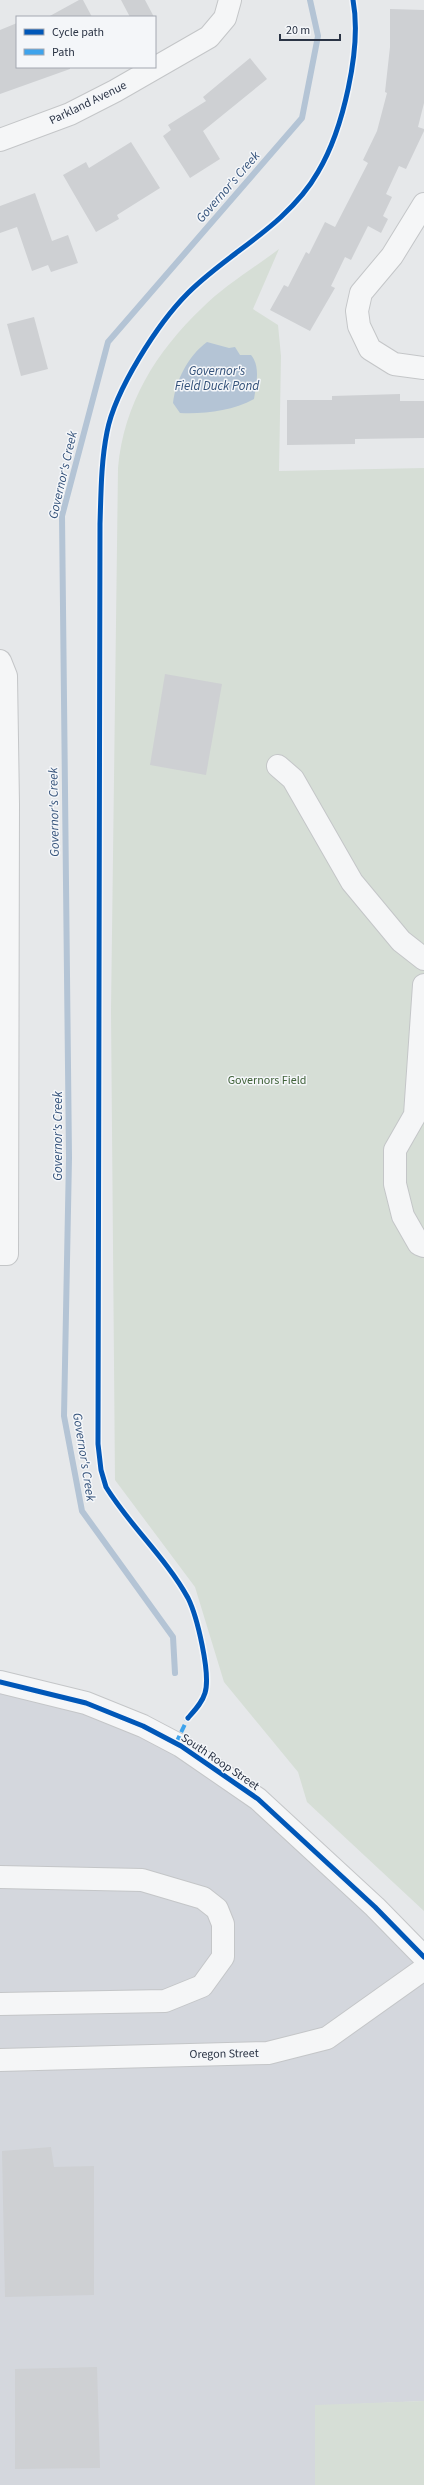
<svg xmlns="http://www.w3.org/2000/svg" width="424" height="2485" font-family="'Source Sans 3',sans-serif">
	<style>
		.built { fill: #d4d7dd }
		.green { fill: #d6ded6 }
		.water { fill: #b4c4d5 }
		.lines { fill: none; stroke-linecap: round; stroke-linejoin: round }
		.stream { stroke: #b4c4d5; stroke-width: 6 }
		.building { fill: #ced0d3 }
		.minor-casing { stroke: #c4c6c8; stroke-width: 24 }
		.minor { stroke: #f5f6f7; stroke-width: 22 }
		.quiet { stroke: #3ea3ec; stroke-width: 4; stroke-dasharray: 8 4; stroke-linecap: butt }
		.cycleway-casing { stroke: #f4f6f9; stroke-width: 8 }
		.cycleway { stroke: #0057b8; stroke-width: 5 }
		.labels { text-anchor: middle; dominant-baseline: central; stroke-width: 3; stroke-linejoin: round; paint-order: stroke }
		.street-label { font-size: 12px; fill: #2b3445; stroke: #f4f6f9 }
		.park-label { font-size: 12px; fill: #3f6138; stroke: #f4f6f9 }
		.water-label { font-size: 13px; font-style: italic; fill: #34527a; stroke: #f4f6f9 }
	</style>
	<rect width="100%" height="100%" fill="#e6e8ea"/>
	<path class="built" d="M0,1684L167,1739L271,1813L424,1968V2401L315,2406V2485H0Z"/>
	<path class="green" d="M279,249L253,309L278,325L281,356L279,471L424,468V1911L307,1802L298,1772L224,1682L195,1587L115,1480L111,1011L118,468C124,403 156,352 202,308C224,286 254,268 279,249Z
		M424,2401V2485H315V2405Z"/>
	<path class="water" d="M207,342L229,348L235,347L240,355H251C261,367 256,385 254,399C232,411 205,414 180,413L173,403C176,380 188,356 207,342Z"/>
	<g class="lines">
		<path class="stream" d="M175,1673L173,1637L82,1511L64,1416L69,1158L62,516L108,342L302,118L318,36L310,0"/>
	</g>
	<path class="building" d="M79,0H83L92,17H48Z
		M121,0H145L154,17H130Z
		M390,9L424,10V103L418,127L424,129V131L406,169L399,166L386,194L392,197L383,216L388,219L381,233L368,226L351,260L345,257L331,286L335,288L310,331L270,310L284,285L288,287L306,252L309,254L325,222L335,227L368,163L363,160L377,131L387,93L385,92L390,47Z
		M17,23V67H70V69L0,94V30Z
		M250,58L267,79L203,131L220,159L190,178L163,136L171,130L168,125L206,101L203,97Z
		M131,142L160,188L117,215L119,219L96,232L63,175L86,162L89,168Z
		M35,193L52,241L68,235L78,263L51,272L48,265L32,271L17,227L0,233V206Z
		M34,317L48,369L21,376L7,324Z
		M400,394V401H424V438L355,439V444L287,445V400H332V396Z
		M165,674L222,684L206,775L150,765Z
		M51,2147L54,2167L94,2166V2295L5,2297L2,2151Z
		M97,2367L100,2468L15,2469V2369Z"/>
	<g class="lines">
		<defs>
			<path id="minor" d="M0,140L70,114L115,91L209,37L225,18L230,0
				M424,204L392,256L361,293L357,311L359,326L370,349L394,364L424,368
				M0,661L6,676L8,804L7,1254H0
				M278,766L293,779L352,882L401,941L424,959
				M424,985L415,1115L395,1150V1184L403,1216L419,1244L424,1246
				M0,1682L86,1703L143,1726L181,1746L258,1799L375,1907L424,1957
				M0,1877L142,1880L203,1898L217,1909L223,1924V1957L202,1986L165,2001L0,2004
				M0,2060L268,2053L327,2038L424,1969"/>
		</defs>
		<use href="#minor" class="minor-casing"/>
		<use href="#minor" class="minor"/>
		<path class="quiet" d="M176,1743L188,1718"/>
		<defs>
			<path id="cycleway" d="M0,1682L86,1703L143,1726L181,1746L258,1799L375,1907L424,1957
				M188,1718C195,1710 202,1703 205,1693C211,1674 197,1616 188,1598C166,1558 130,1526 106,1487L101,1470L98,1444L100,524C101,493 101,462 107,432C115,390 158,323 188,293C217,264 252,244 281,217C295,204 309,188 318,172C343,130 362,48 353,0"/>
		</defs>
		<use href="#cycleway" class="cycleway-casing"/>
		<use href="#cycleway" class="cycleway"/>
	</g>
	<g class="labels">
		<g class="street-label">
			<text transform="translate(88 103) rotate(-26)">Parkland Avenue</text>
			<text transform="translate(220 1762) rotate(34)">South Roop Street</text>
			<text transform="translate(224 2054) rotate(-1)">Oregon Street</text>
		</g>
		<g class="park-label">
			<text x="267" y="1080">Governors Field</text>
		</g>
		<g class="water-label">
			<text transform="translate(228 187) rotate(-49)">Governor's Creek</text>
			<text x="217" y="371">Governor's<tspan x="217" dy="15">Field Duck Pond</tspan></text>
			<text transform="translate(63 475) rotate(-77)">Governor's Creek</text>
			<text transform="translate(54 812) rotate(-91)">Governor's Creek</text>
			<text transform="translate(58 1136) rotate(-90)">Governor's Creek</text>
			<text transform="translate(84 1457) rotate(81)">Governor's Creek</text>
		</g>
	</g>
	<rect x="16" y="16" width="140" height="52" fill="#f4f6f9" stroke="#a4a8b1"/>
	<rect x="24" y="29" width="20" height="6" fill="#0057b8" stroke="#a4a8b1"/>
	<text x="52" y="36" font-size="12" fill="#2b3445">Cycle path</text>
	<rect x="24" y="49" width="20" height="6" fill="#3ea3ec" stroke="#a4a8b1"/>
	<text x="52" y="56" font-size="12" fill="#2b3445">Path</text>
	<path d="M280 34v6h60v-6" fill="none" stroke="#2b3445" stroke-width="2"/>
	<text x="286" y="34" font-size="12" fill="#2b3445" stroke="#f4f6f9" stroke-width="3" paint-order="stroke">20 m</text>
</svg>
